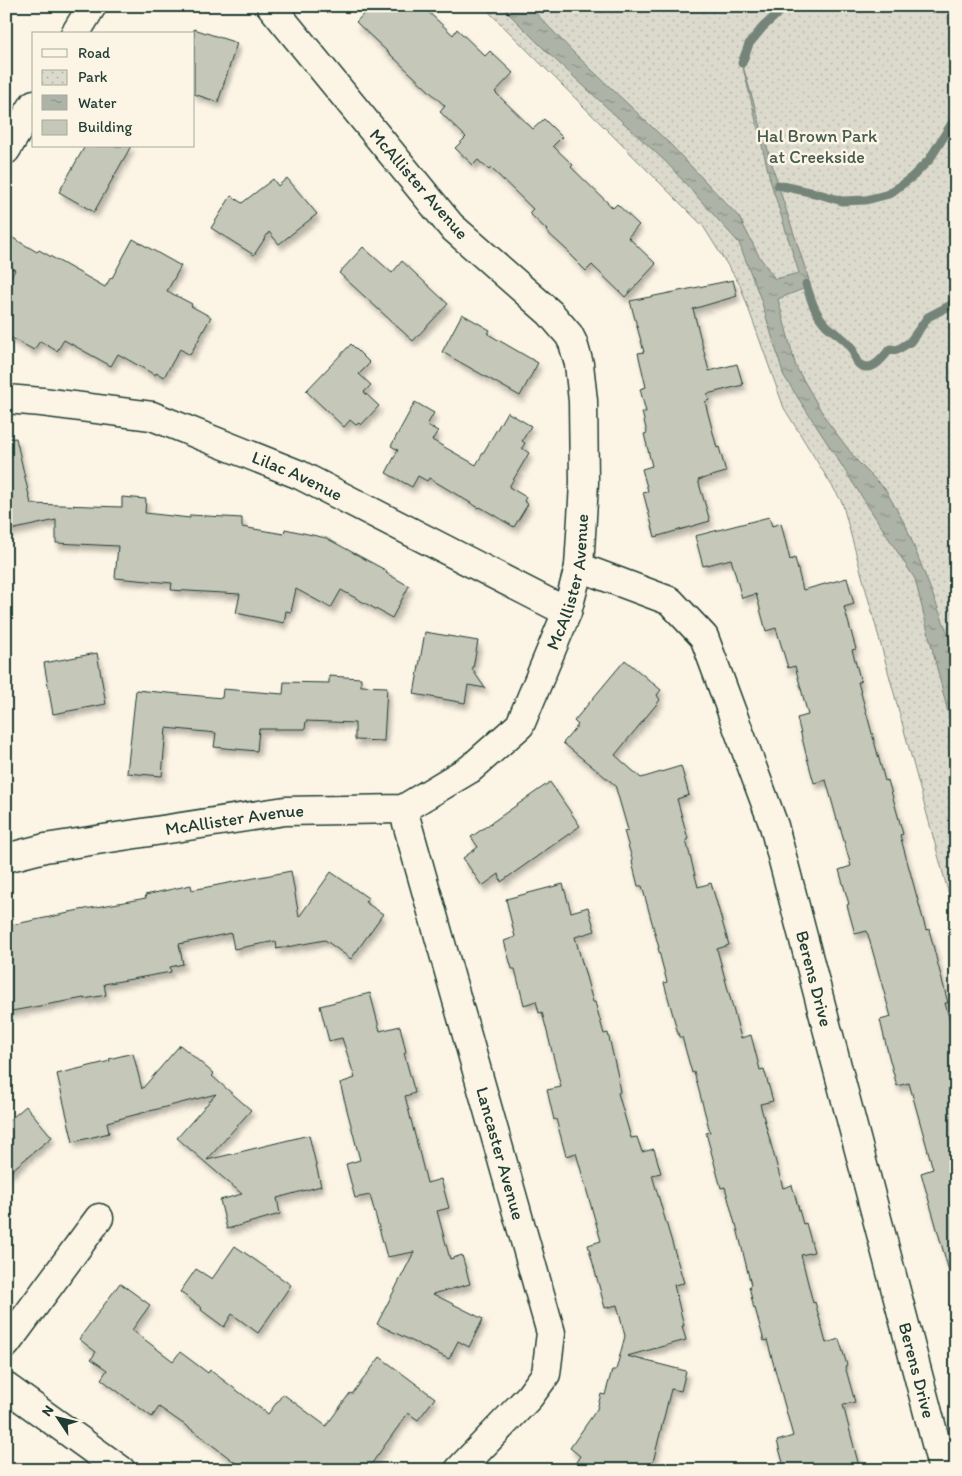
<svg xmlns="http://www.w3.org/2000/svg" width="962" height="1476" font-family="Itim,sans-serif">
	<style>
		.park { fill: url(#park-dots); stroke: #7e8c80 }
		.water { fill: url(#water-ripples); stroke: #758479 }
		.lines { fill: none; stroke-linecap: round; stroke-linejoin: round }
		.stream { stroke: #758479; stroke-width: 9 }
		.building { fill: #c5c7b9; stroke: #1f3d34; filter: url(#shadow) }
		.street-casing { stroke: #1f3d34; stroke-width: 31 }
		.street { stroke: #fcf5e5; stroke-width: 28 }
		.labels { text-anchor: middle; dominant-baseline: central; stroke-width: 5; stroke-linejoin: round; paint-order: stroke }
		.park-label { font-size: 18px; fill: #455c52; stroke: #fcf5e5 }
		.street-label { font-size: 18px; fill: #1f3d34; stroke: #fcf5e5 }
	</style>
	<defs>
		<pattern id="park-dots" width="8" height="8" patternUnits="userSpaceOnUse" patternTransform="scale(1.25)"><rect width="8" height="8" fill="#dcdacc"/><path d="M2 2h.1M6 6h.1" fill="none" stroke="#bcbcb0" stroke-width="1.8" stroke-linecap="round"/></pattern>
		<pattern id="water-ripples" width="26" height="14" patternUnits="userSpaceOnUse" patternTransform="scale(1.25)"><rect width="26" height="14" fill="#aeb3a7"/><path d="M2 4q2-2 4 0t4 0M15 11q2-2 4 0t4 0" fill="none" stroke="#8d9389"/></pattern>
		<filter id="shadow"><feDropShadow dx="3" dy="5.5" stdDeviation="2.5" flood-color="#0004"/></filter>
	</defs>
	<rect width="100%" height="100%" fill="#fcf5e5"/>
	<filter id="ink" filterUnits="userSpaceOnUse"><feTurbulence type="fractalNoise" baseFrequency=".02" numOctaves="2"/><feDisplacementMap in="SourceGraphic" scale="10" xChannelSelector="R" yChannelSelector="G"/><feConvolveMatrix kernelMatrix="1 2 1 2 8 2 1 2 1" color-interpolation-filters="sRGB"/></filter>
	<g filter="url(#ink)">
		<path class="park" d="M483,6H956V921L842,502L784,408L740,285L703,226Z"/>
		<path class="water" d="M501,6H529L574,53L670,144L739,217L759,256L775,279L799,273L771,183L742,63L780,191L809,280L803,289L778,299L796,367L827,421L858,462L885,489L906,526L948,634L956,660V745L915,579L784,376L760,297L739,243L667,163L547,52Z"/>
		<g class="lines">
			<path class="stream" d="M742,63L749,44L763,27L786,6
				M778,185L819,194L842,201L866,200L889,194L912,177L929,160L956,117
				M806,284C811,300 815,314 827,326C835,333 845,338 851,347C856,354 853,365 866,367C876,368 884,356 890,349L897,350L910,342L928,317L951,305L956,296"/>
		</g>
		<path class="building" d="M371,6H422L453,35L457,29L485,56L490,51L513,73L495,92L533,129L544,119L562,137L553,146L573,165L571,167L613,208L617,204L639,225L628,237L656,264L625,297L592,265L586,271L569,254L570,253L546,231L547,230L529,213L533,209L491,168L489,170L478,160L473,165L455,148L466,137L440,112L445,106L356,22Z
			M194,29L237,43L218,102L194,94Z
			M85,146H131L94,212L59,192Z
			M287,178L317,214L279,244L269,232L254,255L211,228L231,196L242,203L273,179L278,186Z
			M6,234L37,252L39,250L105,287L111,277L112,278L133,239L181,266L167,291L192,304L191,306L211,317L190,355L180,349L164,377L156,373L155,375L118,354L111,366L64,340L57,351L40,341L34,350L6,335V286L15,270L6,265Z
			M363,247L392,273L402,261L448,304L413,341L339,273Z
			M733,280L737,296L693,309L709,371L737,364L743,385L707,394L709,400L705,402L717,448L719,447L726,472L698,480L710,521L655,537L643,492L648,491L642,469L652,466L644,434L647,433L642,412H646L640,389L646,387L638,353L644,352L630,301Z
			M462,314L490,330L488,334L538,363L520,396L442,352Z
			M351,344L370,363L359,374L371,385L364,392L379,406L361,425L359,423L356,425L350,420L344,427L306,391Z
			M415,402L434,413L427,425L438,431L432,440L476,465L507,412L531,426L522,441L525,443L522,448L529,453L509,487L526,497L524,501L528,504L514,527L480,507L479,508L429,478L427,481L418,476L412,487L386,473L398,450L391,446Z
			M16,438L31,504L122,507V497L146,499L145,513L190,518V515L242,518V527L284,534L285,529L326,538L387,571L386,573L409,586L392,618L341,590L331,608L296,589L291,612L286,611L284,623L236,613L240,594L171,590L172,583L115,578L118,546L56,543V520L6,531V439Z
			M769,517L772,526L781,523L790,560L795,558L803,590L847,578L854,604L844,607L856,649L852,650L861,682H858L885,781L888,780L903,834L900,835L926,930L929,929L935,953L948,1003H945L956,1042V1271H949L921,1173L933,1169L909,1083L897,1086L889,1057L880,1020L891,1017L867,931L855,934L847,905L849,904L839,870L851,866L838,820H837L826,780L814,783L806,754L797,718L808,715L795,666L788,668L776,628L766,631L756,594L742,598L731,559L703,566L695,536Z
			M425,632L478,641L473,668L472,669L485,688L468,685L465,703L414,694Z
			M97,653L106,704L53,714L44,663Z
			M625,660L661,690L657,695L660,700L615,755L641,778L681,766L689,795L677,799L688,839L686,840L698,887L711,883L729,945L717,949L741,1038L751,1035L760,1070L764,1069L773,1101L760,1104L772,1148L783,1188L792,1185L803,1224L806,1223L814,1252L801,1255L813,1303L815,1302L826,1343L839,1339L847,1365L845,1366L855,1402L843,1405L860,1470H785L777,1441L793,1436L767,1340L764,1341L755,1308L754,1309L749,1286L751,1285L736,1224H735L725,1187L721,1188L706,1133L710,1132L694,1072L692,1073L682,1037H679L664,983L667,982L658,948H659L642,886H638L632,862H633L624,831L628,830L615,785L563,743L578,725L574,721Z
			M329,676L361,678V686L387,687L384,741L355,740V723L306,721L305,729H259L257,751L214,747L216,733L166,728L162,776L127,773L136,690L222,698L223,689L283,694L284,682L329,683Z
			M550,782L580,826L501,882L499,874L482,886L463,858L478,847L471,837Z
			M291,871L299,917L331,872L368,898L365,902L383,914L351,959L325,940L276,949L277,948L276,941L234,949L231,933L179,944L183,964L170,967L171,972L104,984L106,995L84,999V998L6,1012V926L69,913V912L146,898L145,895L191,885L192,890Z
			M563,884L571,912L588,907L595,931L575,937L593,1002H595L604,1034L608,1033L619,1081H618L620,1092L618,1093L631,1138L637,1137L642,1152L654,1149L661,1173L652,1175L684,1283L674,1285L684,1326H682L686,1340L627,1356L686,1371L681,1391L671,1389L651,1470H571L580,1456L570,1448L597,1409L601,1394L605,1395L612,1370H616L625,1336L617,1305L605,1308L588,1245L601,1241L576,1153L566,1156L556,1119L554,1120L547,1090L561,1087L542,1012L539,1013L536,1001L524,1005L515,969H512L504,941L515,937L506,899Z
			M370,993L380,1031L400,1026L406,1052L404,1053L415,1093L405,1096L427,1183L441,1179L449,1208L437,1211L450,1259L462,1255L470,1284L433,1294L483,1319L469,1347L458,1341L449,1359L377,1324L414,1252L387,1257L370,1195L355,1198L346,1164L360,1160L340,1083L355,1078L342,1038L329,1041L320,1006Z
			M180,1045L214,1074L212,1076L251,1110L207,1160L309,1135L321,1186L277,1198L280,1214L227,1229L220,1200L242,1194L177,1138L216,1094L107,1122L109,1133L73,1142L57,1074L110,1061L109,1059L133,1053L142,1089Z
			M26,1106L52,1137L6,1175V1123Z
			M235,1246L291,1285L258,1333L232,1314L224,1327L201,1310L202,1308L180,1292L196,1269L212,1279Z
			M120,1283L150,1305L132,1330L173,1361L180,1352L208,1373L210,1370L268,1414L283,1394L326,1426L350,1393L352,1394L380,1357L435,1398L418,1420L408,1413L367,1470H245L195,1432L159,1407L152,1417L101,1379L107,1370L91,1359L96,1352L79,1339Z"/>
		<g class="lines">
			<defs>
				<g id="street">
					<path d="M75,34L92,6"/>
					<path d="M6,150L34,104"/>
					<path id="s1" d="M6,399L42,402L152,416L300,475L567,612"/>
					<path id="s2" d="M579,567L670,601L704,637L774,826L943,1470"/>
					<path id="s3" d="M403,809L551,1333L546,1374L529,1397L459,1470"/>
					<path id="s4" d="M6,858L45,848L285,811L403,809L470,769L520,725L567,612L579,567L583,501L584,482L583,401L579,364L573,343L569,335L550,313L451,226L271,6"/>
					<path d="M6,1344L99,1218"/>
					<path d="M6,1387L121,1470"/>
				</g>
			</defs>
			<use href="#street" class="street-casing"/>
			<use href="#street" class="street"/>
		</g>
	</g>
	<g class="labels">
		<g class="park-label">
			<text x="817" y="136">Hal Brown Park<tspan x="817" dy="21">at Creekside</tspan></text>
		</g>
		<g class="street-label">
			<text transform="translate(419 184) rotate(49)">McAllister Avenue</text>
			<text stroke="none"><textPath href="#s1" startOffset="304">Lilac Avenue</textPath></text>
			<text stroke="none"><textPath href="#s4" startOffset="698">McAllister Avenue</textPath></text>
			<text stroke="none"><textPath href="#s4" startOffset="232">McAllister Avenue</textPath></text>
			<text stroke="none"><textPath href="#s2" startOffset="506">Berens Drive</textPath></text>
			<text stroke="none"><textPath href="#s3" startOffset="358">Lancaster Avenue</textPath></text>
			<text stroke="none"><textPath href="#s2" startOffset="911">Berens Drive</textPath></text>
		</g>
	</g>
	<rect width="962" height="1476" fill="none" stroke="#fcf5e5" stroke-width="25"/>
	<rect x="12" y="12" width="937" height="1451" fill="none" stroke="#1f3d34" stroke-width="2" filter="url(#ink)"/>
	<rect x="32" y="32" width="162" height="115" fill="#fcf5e5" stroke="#a4ab9e"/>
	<rect x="42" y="49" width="25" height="8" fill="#fcf5e5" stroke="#a4ab9e"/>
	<text x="78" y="58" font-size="15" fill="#1f3d34">Road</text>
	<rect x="42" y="70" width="25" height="15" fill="url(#park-dots)" stroke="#a4ab9e"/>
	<text x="78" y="82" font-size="15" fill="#1f3d34">Park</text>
	<rect x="42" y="95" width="25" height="15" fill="url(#water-ripples)" stroke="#a4ab9e"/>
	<text x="78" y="108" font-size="15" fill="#1f3d34">Water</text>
	<rect x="42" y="120" width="25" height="15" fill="#c5c7b9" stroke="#a4ab9e"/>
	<text x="78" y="132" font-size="15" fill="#1f3d34">Building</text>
	<g transform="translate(58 1418) rotate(305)" stroke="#fcf5e5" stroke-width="4" paint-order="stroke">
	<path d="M0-4L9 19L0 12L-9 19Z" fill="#1f3d34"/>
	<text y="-8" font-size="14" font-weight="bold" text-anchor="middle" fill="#1f3d34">N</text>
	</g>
</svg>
